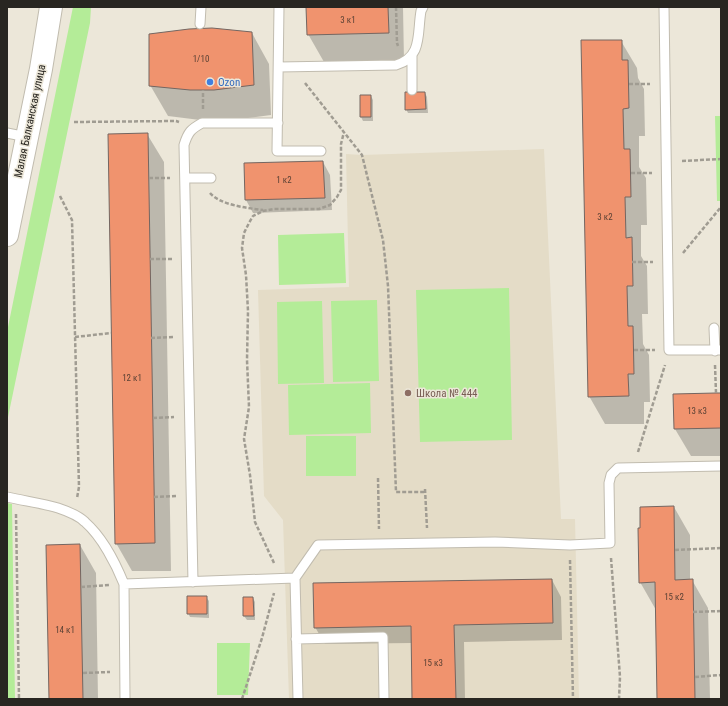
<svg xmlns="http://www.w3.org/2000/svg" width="728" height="706" font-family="'Roboto Condensed',sans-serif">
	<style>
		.built { fill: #e4dcc7 }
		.green { fill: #b4ec98 }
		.shadow { fill: #0003 }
		.building { fill: #f0936e; stroke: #746661 }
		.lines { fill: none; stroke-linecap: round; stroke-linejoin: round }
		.lane-casing { stroke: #c1bcaf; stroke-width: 11 }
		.secondary-casing { stroke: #c1bcaf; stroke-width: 24 }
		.path { stroke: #a09c92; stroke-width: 2.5; stroke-dasharray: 4 2; stroke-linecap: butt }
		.lane { stroke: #fff; stroke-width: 9 }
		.secondary { stroke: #fff; stroke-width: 22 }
		.shop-dot { fill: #3f7fe0; stroke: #ece7d9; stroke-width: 1.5 }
		.education-dot { fill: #8d6e63; stroke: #ece7d9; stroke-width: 1.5 }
		.labels { text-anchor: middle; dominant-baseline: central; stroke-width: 3; stroke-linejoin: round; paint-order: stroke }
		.number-label { font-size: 9px; fill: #5a4134 }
		.shop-label { font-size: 11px; fill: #366cbe; stroke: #ece7d9; text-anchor: start }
		.street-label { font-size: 11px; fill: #282621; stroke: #ece7d9 }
		.education-label { font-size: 11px; fill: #785e54; stroke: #ece7d9; text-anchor: start }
	</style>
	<rect width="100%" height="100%" fill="#ece7d9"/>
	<path class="built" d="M544,149L561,519H575L579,699H289L283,520L264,496L258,290L349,287L346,154L362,155Z"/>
	<path class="green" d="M73,7H91L90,23L7,422V332Z
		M715,116H721V201H717Z
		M344,233L346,283L279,285L278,235Z
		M509,288L512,440L420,442L416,290Z
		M377,300L379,381L333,382L331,301Z
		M322,301L324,383L278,384L277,302Z
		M370,383L371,433L289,435L288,385Z
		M306,436H356V476H306Z
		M7,503L12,504L15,699H7Z
		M217,643H250L248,695H217Z"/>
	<path class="shadow" d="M307,7H403L404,61L324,62L308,34Z
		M252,33L269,64L271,115L232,120L208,121L168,116L150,85Z
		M621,41L637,68L638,78L644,89L645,136H639V167L646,178L647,225H641V256L647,266L648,314H642L643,344L649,355L650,402H644V424H605L589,396Z
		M425,93L427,97L428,113H408L406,109Z
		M371,96L373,100V121H363L361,117Z
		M147,134L164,162L171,571H132L116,543Z
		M323,162L330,175L332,210L253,213L246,200L245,164Z
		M721,394V456H691L675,429Z
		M674,507L690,535V580H692L708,608L710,699H658L656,610L640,582Z
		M80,545L96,573L98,699H50Z
		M552,580L561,597L562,640L464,642L465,699H413L412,643L325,644L315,627Z
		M206,597L209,601V618L190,617L188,613Z
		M253,598L255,602V620H247L244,616Z"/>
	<path class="building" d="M306,7H388L389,33L307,35Z
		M212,28L252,32L254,85L214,90H190L149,86V34L189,29Z
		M581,40H622V60H628L629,108L623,109L624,149H630L631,197H625L626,238L632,237L633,286H627L628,326H633L634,374H628L629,396L588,397Z
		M405,92H425L426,109L405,110Z
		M360,95H371V117H360Z
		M148,133L155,543L115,544L108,134Z
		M323,161L325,198L245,200L244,163Z
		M716,393H721V428L674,429L673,394Z
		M674,506L675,580L693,579L695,699H657L655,582L639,583L638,528H640V507Z
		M80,544L83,699H49L46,545Z
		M552,579L553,623L454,625L456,699H412L411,626L314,628L313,583Z
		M187,596H207V614H187Z
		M243,597H253L254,616H243Z"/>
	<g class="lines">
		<defs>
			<path id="lane" d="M279,7L277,151H321
				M664,7L669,350H721
				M200,24L201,7
				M412,56V90
				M279,67L396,65C423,57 417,33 421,11L423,7
				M7,133L27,137
				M185,178H211
				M714,328L715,351
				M7,497C24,501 42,503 58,508C67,511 78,515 85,522C102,537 116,564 124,584L125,699
				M295,578L298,699
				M193,582L184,145C188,132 191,129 202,123H278
				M124,584L295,578L318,545L495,542L570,545L610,543L609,483L611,475L618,468L721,466
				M296,639L383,637L384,699"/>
			<path id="secondary" d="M7,235L41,69L51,7"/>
		</defs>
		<use href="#lane" class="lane-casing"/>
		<use href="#secondary" class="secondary-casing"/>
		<path class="path" d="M396,7L397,43L398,46
			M305,83L362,155L383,240L388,286L396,492H425
			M629,84H650
			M203,109V90
			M74,122L176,121L179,122
			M682,161L721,159
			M631,173H652
			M149,178H170
			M210,193C220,205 247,208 263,210
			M60,196L72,220L79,487L77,498
			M683,253L721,207
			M150,259H172
			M632,262H653
			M75,337L111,333
			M151,338L173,337
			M634,350H655
			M715,365L716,393
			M153,418L174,417
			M638,452L665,365
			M378,478L379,529
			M425,489L427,528
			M154,497L176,496
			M16,514L19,699
			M675,550L721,548
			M611,558L620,677L619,699
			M570,560L573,699
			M274,563L255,522L250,475L244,439L249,407L247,360L248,311L246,275L242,248L244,233L249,223L253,216L263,211L274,209H319L330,205L337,197L341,190V144L344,132
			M81,587L109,585
			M693,612L721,611
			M83,673L110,672
			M695,677L721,675
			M242,699L262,638L274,593"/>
		<use href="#lane" class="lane"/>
		<use href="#secondary" class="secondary"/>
	</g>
	<circle class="shop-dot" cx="210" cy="82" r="4"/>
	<circle class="education-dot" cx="408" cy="393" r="4"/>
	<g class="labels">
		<g class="number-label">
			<text x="348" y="20">3 к1</text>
			<text x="201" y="59">1/10</text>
			<text x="284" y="180">1 к2</text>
			<text x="605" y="217">3 к2</text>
			<text x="132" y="378">12 к1</text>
			<text x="697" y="411">13 к3</text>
			<text x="674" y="597">15 к2</text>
			<text x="65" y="630">14 к1</text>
			<text x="433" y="663">15 к3</text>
		</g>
		<g class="shop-label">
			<text x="218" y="82">Ozon</text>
		</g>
		<g class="street-label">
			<text transform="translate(30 121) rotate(-78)">Малая Балканская улица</text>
		</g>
		<g class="education-label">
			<text x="416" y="393">Школа № 444</text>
		</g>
	</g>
	<rect width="728" height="706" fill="none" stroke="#282621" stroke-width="16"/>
</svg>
